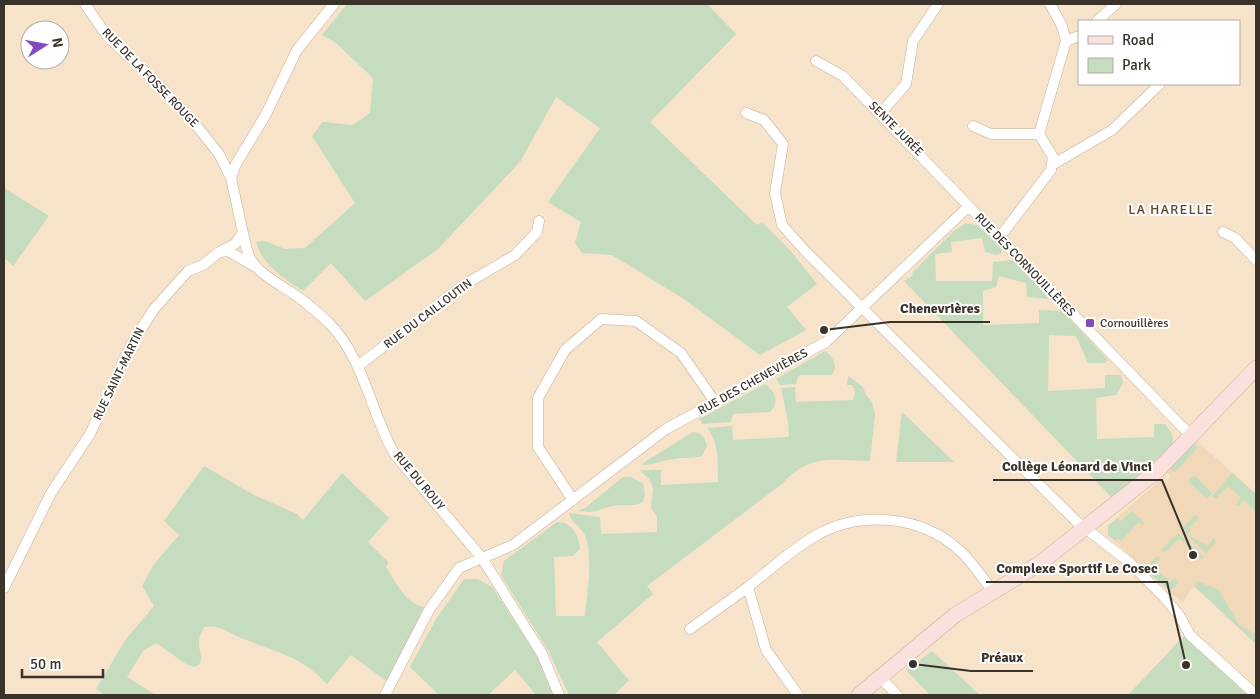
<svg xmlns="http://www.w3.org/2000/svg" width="1260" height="699" font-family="Signika,sans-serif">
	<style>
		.built { fill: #f0d8b8 }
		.green { fill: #c5dcbf }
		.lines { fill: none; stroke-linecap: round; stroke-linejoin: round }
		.street-casing { stroke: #c3b197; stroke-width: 11 }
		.secondary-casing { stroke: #c3b197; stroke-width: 16 }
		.street { stroke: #fff; stroke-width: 10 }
		.secondary { stroke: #fae1de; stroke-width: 15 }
		.poi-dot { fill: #8549bf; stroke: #fff; stroke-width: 2 }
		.labels { text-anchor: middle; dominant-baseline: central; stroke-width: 4; stroke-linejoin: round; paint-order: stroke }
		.street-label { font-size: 12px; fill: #3a3329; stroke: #fff }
		.poi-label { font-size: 12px; fill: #3a3329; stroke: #fff; text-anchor: start }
		.neighbourhood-label { font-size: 14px; letter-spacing: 1px; fill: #5a4b34; stroke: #fff }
		.leader { fill: none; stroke: #3a3329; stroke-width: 2 }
		.callout-dot { fill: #3a3329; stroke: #fff; stroke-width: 2 }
		.callout-label { font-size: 14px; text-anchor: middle; font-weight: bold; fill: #3a3329; stroke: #fff; stroke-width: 4; stroke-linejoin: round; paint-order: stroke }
	</style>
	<rect width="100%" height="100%" fill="#f6e3c9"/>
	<path class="built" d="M1197,441L1256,494V644L1194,586L1182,603L1108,535V526L1160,480L1164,483L1171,477L1167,472Z"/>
	<path class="green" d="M347,4H707L736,34L650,122L757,225L762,222L790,250L817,284L787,307L806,330L760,355L684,299L612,255L582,253L575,243L581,222L548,202L600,128L556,97L520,162L438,249L365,301L331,263L303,291C283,277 263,266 256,242L265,241L285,249L305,248L355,203L312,136L323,122L353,125L370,113L373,78L336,43L322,35Z
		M4,188L49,216L13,266L4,257Z
		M966,223L977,225L1002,248V252L997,255L985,252L982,238L951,242L952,252L935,254L936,281H992L993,262L1014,260L1047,294L1048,299L1027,297L1026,283L999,276L996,287L983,291V325L1039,323V310L1062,311L1108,360L1105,363H1088L1076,336L1049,335L1048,391L1105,388V375H1121L1123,383L1116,395L1096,398L1097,439L1154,437V424H1165C1171,432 1176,437 1171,447L1112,498L904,281L913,275L912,273L954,231Z
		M825,351C834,358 838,365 832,375H801L798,377L796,384L780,385L776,379Z
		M848,376L863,387L866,395L872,402L875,414L870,461C833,460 809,453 782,484L647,586L653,594L597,642L629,680L614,695H569L549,652L501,575L504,561L557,522C572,522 579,535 580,549L573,556L554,557L556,616H585C587,592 593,560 586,538C583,527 571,524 569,513L600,517L601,534L657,532V517L651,508L653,488L649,479L640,470H661V485L718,482C718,464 719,442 707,428L732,426L733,440L789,437L788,422L781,388L795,387L796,402L853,400L855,392L852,385H847Z
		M765,384C775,391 780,402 770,412L733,414L731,422L703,424L699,419Z
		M902,412L954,462H896Z
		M693,432C702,433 705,437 707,446L702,456C693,459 683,457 674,459C662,460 654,465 642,465L646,461Z
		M1194,443L1198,447L1175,472L1170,468Z
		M204,466L254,495L297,514L303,520L342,473L389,518L368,542L388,562L386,567C395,581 406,604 424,607L389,683L351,655L327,684C299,655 279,654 244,639C230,634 220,624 204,627C193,648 204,649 200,664L194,667L186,664L156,643L143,651L127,677L156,695H105L96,689L126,639L154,606L142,586L154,564L179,535L164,521Z
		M1232,473L1256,494V512L1244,500L1238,506L1236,504L1241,497L1228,486L1216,499L1212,497Z
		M1194,475L1212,493L1207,499L1188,481Z
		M623,477H631L643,484C651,512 630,503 613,506C596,509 599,514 578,511L585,508Z
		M1132,511L1145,523L1142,525L1139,522L1123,539L1121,541L1118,538L1115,541L1108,535V526L1118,518L1121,521Z
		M1195,515L1199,518L1191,526L1188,535L1208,546L1213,538L1216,542L1206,553L1181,530Z
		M1178,533L1204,557L1202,559L1179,538L1165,553L1161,550Z
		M1157,556L1160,558L1153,566L1171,582L1174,578L1179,582L1170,591L1145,569Z
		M464,579H478L492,587L539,659L554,695H536L515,670L488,695H439L410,667L436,619Z
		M1197,581L1219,590L1239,625L1256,635V644L1194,586Z
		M1185,635L1247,695H1128Z
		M932,651L980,695H930L906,670Z"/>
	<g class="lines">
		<defs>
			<path id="street" d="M85,4L107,36L158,84L196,125L219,154L231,178
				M1097,21L1116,4
				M1066,41L1079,36
				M816,61L843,76L1190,435
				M746,113L764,120L783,144L775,193L782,225L807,253L1076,521L1129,562L1164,597L1179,615L1190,635L1256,695
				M880,114L906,84L913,41L938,4
				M973,126L991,134H1039
				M1052,165L1112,130L1160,84
				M1223,232L1235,238L1256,260
				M243,233C245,240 246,249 249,256C257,275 286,287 301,299C310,306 319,314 328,322C365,359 370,412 395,455L482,558L542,654L559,695
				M999,238L1051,170L1053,157L1039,134L1066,41L1062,26L1050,4
				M220,252L228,251L254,266
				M358,366L462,286L515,255L537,232L539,221
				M573,500L538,447V398L565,350L601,319L636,321L681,353L715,402
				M4,588L51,493L90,434L132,343L154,309L188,271L203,265L219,252L235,244L243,233L231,178L236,164L265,116L297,50L334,4
				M690,629L748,587
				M880,677L897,695
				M385,695L429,610L459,568L513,545L666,429L826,342L968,207
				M798,695L766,650L748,587C770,570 793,548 817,535C862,510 922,516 959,550C972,561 982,578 993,591"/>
			<path id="secondary" d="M859,695L955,615L1039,564L1158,470L1256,368"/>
		</defs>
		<use href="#street" class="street-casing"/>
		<use href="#secondary" class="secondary-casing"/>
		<use href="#street" class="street"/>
		<use href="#secondary" class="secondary"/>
	</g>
	<rect class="poi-dot" x="1085" y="318" width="10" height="10" rx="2.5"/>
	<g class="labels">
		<g class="street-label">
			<text transform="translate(150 78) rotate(46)">RUE DE LA FOSSE ROUGE</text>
			<text transform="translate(896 129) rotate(45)">SENTE JURÉE</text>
			<text transform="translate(1025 265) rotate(46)">RUE DES CORNOUILLÈRES</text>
			<text transform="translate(428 314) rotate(-37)">RUE DU CAILLOUTIN</text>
			<text transform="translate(119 374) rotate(-64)">RUE SAINT-MARTIN</text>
			<text transform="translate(753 382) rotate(-29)">RUE DES CHENEVIÈRES</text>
			<text transform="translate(419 481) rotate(50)">RUE DU ROUY</text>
		</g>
		<g class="poi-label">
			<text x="1100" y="323">Cornouillères</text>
		</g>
		<g class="neighbourhood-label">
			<text x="1171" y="209">LA HARELLE</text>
		</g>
	</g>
	<path class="leader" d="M824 330L890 322H990M1193 555L1162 480H993M1186 665L1167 582H986M913 664L971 671H1033"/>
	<g class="callout-dot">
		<circle cx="824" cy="330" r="5"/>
		<circle cx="1193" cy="555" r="5"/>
		<circle cx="1186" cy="665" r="5"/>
		<circle cx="913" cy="664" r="5"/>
	</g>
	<g class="callout-label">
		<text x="940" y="313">Chenevrières</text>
		<text x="1077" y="471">Collège Léonard de Vinci</text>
		<text x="1077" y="573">Complexe Sportif Le Cosec</text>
		<text x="1002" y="662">Préaux</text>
	</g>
	<rect width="1260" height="699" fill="none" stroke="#3a3329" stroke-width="10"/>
	<rect x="1078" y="20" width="162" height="65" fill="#ffffff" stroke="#b0ada9"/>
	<rect x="1088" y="36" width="25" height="8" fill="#fae1de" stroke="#b0ada9"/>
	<text x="1122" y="45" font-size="15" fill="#3a3329">Road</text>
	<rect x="1088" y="58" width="25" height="15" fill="#c5dcbf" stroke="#b0ada9"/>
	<text x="1122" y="70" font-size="15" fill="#3a3329">Park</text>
	<g transform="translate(45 45) rotate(79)"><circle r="24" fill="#ffffff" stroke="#b0ada9"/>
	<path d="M0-4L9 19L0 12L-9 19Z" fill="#8549bf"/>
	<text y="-8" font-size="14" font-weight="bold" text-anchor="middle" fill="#3a3329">N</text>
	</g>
	<path d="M22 669v8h81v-8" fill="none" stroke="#3a3329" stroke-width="2.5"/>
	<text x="30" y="669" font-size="15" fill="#3a3329" stroke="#ffffff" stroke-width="4" paint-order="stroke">50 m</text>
</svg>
